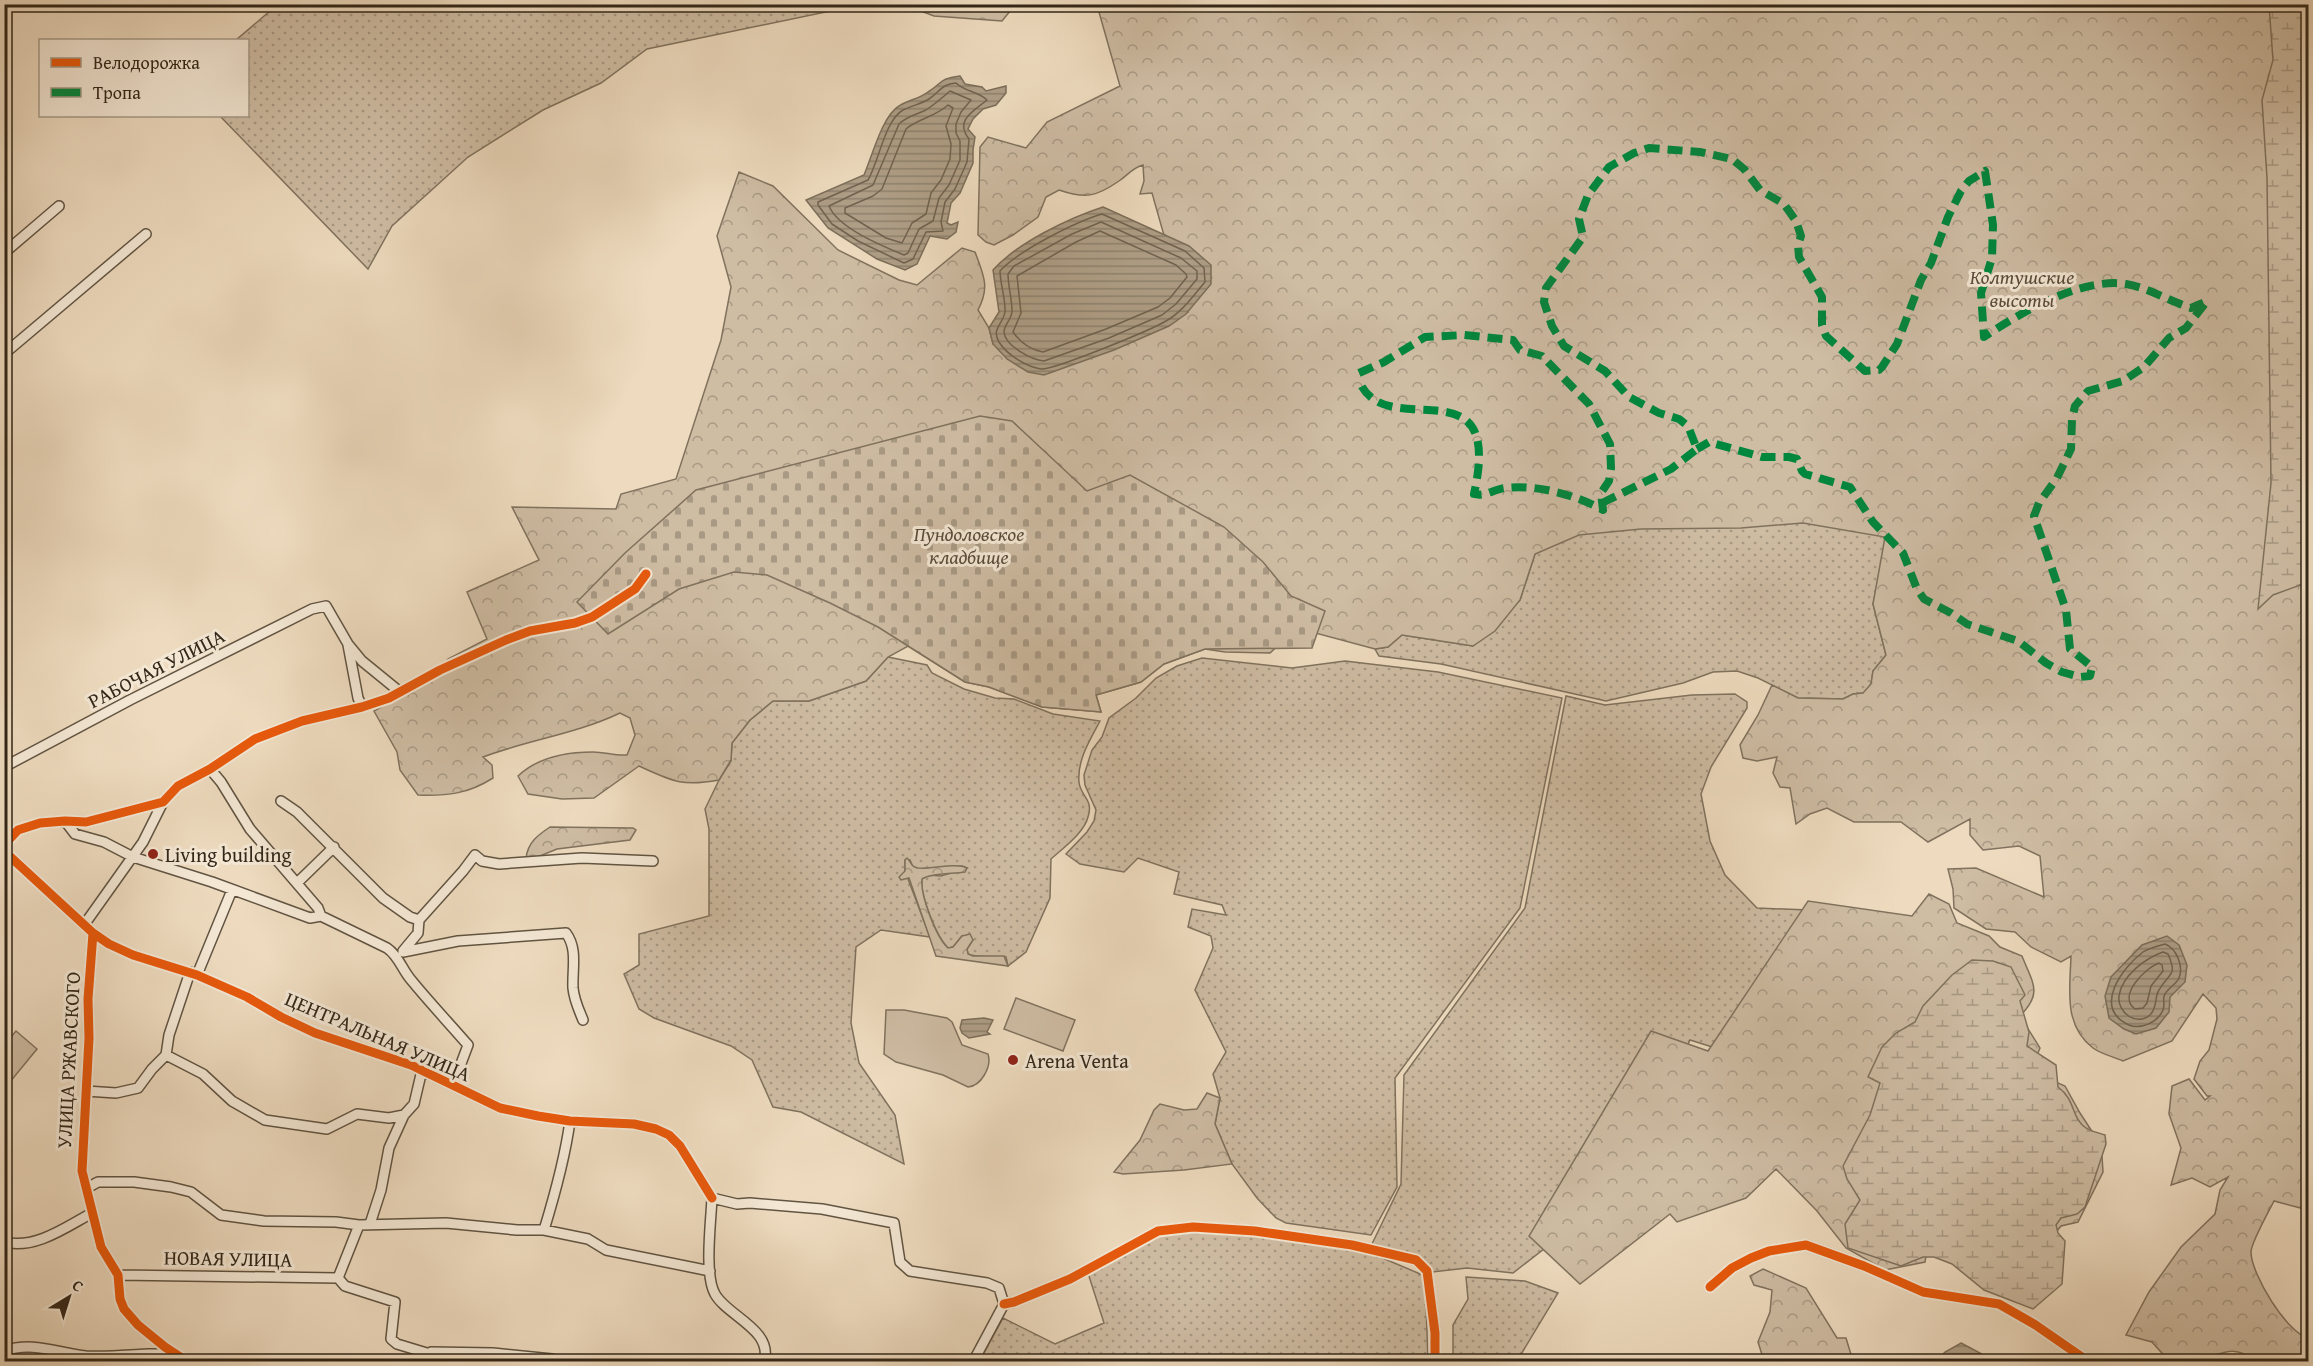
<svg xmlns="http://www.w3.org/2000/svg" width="2313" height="1366" font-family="'Gentium Book Plus',serif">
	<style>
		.grass { fill: url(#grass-dots); stroke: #80725e; stroke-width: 1.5 }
		.forest { fill: url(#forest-crowns); stroke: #80725e; stroke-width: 1.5 }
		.wetland { fill: url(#wetland-marsh); stroke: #80725e; stroke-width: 1.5 }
		.cemetery { fill: url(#cemetery-stones); stroke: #80725e; stroke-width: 1.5 }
		.garden { fill: #cebca3; stroke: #80725e; stroke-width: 1.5 }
		.water { fill: url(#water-rules); stroke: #7c6e5a; stroke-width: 1.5 }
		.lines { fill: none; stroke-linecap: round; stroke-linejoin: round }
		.shore { stroke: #70624f; stroke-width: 1.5 }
		.minor-casing { stroke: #615442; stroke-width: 12 }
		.minor { stroke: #f4e8d5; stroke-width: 9 }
		.quiet { stroke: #00873e; stroke-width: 8; stroke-dasharray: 15 8; stroke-linecap: butt }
		.cycleway-casing { stroke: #f4e8d5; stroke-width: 13 }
		.cycleway { stroke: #e8590c; stroke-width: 9 }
		.poi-dot { fill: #8f2418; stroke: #f4e8d5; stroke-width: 2 }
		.labels { text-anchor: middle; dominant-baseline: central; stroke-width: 6; stroke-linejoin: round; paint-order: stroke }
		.park-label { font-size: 20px; font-style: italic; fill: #594c3b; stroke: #f4e8d5 }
		.street-label { font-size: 20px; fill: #322718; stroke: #f4e8d5 }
		.poi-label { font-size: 20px; fill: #322718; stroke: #f4e8d5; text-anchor: start }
	</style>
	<defs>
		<pattern id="grass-dots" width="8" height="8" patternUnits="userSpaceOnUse" patternTransform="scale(1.5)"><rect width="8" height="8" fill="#cebca3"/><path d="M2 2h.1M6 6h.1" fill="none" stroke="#a89984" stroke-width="1.8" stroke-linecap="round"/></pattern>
		<pattern id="forest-crowns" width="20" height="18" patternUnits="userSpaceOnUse" patternTransform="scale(1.5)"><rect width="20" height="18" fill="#cebca3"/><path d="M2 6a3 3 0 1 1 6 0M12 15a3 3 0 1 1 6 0" fill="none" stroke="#a89984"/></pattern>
		<pattern id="wetland-marsh" width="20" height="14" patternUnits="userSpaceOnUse" patternTransform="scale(1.5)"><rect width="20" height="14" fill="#cebca3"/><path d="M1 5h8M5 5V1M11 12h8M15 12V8" fill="none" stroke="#a89984"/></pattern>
		<pattern id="cemetery-stones" width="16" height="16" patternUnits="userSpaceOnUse" patternTransform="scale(1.5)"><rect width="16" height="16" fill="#cebca3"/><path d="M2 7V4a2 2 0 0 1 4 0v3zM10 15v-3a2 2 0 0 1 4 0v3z" fill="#a89984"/></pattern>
		<pattern id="water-rules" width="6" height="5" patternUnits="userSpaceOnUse" patternTransform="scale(1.5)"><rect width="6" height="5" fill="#ae9e86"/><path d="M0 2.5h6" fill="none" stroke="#8e816d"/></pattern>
	</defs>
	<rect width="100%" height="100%" fill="#eedbbf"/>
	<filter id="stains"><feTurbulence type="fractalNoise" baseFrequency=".00333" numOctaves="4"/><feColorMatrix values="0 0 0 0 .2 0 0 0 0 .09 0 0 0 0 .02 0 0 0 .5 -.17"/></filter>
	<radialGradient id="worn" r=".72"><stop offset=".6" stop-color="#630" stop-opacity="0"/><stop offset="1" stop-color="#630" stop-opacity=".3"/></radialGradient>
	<path class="grass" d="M849,4L850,7L647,49L601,83L543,110L468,157L392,226L368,269L220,116H248V40H236L277,5Z
		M1792,515L1889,527L1873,604L1886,655L1873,671L1871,684L1864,693L1853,694L1843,699L1798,698L1758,678L1737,671L1713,672L1683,683L1606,701L1441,664L1379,656L1375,649L1388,647L1402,635L1473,646L1520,600L1535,554L1589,525Z
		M888,657L927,665L932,673L964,689L995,698L1014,699L1053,714L1100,721C1090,740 1077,760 1079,782C1080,796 1094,799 1088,817C1084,833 1063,848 1051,859L1050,898L1026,952L1008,966L1006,957C995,956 976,958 968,954L967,949L973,940L962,936L953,947L948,948C936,936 920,895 922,879L929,875L941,876L967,868L962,866L918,869L913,867L910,860H905V871L930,937L881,930L856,947L851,1023L859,1063L895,1115L904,1164L801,1112L773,1107L752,1060L731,1046L654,1018L639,1009L624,974L639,965V934L709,916V829L705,809L719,780L731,761L732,743L750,720L773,701H809L866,681Z
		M1202,658L1292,668L1345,661L1438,672L1562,698L1520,908L1395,1078L1397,1187L1371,1235L1286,1223L1276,1218L1257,1198L1232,1164L1215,1124L1220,1098L1213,1074L1226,1052L1195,990L1213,948L1211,936L1188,927L1192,909L1226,915L1222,905L1174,894L1179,872L1138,858L1124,872L1080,864L1066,854L1087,832L1094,821L1096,810L1085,785L1084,775L1092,750L1102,737L1109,718L1136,698L1156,678L1177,666Z
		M1735,694L1747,702V708L1711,767L1701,794L1710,841L1725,875L1757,908L1808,910L1824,1082L1690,1040L1651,1126L1558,1238L1513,1273L1467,1268L1432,1272L1414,1258L1371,1246L1401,1184L1404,1075L1525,908L1566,696L1605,705L1692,695Z
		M1193,1230L1242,1234L1366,1251L1425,1276L1428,1361L979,1362L1003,1318L1055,1344L1104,1323L1088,1273L1158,1235Z
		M1466,1277L1525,1281L1558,1293L1517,1361H1453V1325L1468,1299Z"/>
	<path class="forest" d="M905,5H1015L1002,21L934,16Z
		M1097,5H2308V1210L2274,1201C2269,1211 2251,1243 2251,1252C2251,1274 2287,1333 2308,1338V1361H2253C2234,1341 2217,1357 2194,1361C2186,1363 2177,1361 2169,1361L2152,1342L2126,1335L2149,1292L2181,1247L2215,1214L2220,1190L2228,1177L2210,1187L2192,1178L2171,1185L2181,1148L2169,1114L2172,1086L2189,1079L2205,1100L2210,1096H2207L2194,1079L2200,1061L2209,1050L2217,1019L2216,1008L2203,994L2172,1041L2123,1061C2114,1057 2101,1054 2093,1048C2063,1025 2070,989 2071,956L2061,962L2031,947L2015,932L1986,929L1954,908L1953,889L1948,869L1976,868L2044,897L2040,856L2019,846L1983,850L1970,835V819L1928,842L1901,822H1854L1827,808L1810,814L1796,824L1790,788L1780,787L1773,773L1777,757L1757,761L1743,758L1740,745L1758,715L1772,685L1798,698L1843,699L1853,694L1863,693L1871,684L1873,671L1886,655L1873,604L1885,537L1803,523L1741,528L1641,529L1579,535L1535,554L1520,600L1495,631L1473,646L1402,635L1388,647L1375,649L1297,628L1270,653L1225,652L1205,649L1164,664L1141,682L1096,695L1101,712L1042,707L989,687L965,682L908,646L888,657L866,681L809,701H773L750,720L732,743L731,760L719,780C682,787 672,781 639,766L594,798L562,799L528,794L518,776C538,757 566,752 593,752C605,752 615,756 627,755L635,735L630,718L620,713C576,734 528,740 483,757L492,765L493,778C468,794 447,796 418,795L400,770L397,752L374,711L438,674L448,659L487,639L467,592L539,560L512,507L616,509L621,494L676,479L721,340L731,287L717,236L739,172L773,186L838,250L899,280L917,285L962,248L975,252C984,276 990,287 978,310L989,328L993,344L1188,312L1184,306L1152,193L1140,194L1144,181L1143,165C1132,168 1128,175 1119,181C1096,197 1085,199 1059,190L1046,197L1038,217L1013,235L994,245L986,242L978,235L980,147L988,137L1026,148L1047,122L1120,86Z
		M550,827L633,828L636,830L630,840L557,849L535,858H526C528,842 538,835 550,827Z
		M907,858C910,861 911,864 913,866C920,873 954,861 967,868L965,872C953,874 930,873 922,879C920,895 936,937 948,948L953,947L962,936L970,934L973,940L967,949L968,954L973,956H1004L1008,966L936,956L909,878L901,880L899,877L905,871V860Z
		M1929,894L1949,904L1957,923L1989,936L2000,947L2022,956C2033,984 2043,993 2020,1016L2040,1048L2035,1060L2051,1080L2065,1086L2080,1113L2095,1136L2101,1140L2103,1172L2078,1222L2061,1226L2053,1236L1927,1250L1925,1262L1885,1270L1846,1248L1817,1211L1776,1169L1746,1198L1677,1222L1670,1214L1580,1284L1529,1236L1651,1031L1708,1051L1808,901L1912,916Z
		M1207,1093L1220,1098L1215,1124L1232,1164L1184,1170L1123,1174L1114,1172L1140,1140L1154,1110L1160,1104L1184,1110L1197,1109Z
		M1763,1269L1806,1288L1837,1338H1846L1853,1361H1764L1758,1342L1770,1312L1772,1290L1754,1285L1750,1276Z"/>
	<path class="wetland" d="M2269,5H2308V606L2303,584L2273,595L2258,609L2271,483L2267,178L2262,100L2273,60Z
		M1972,960L1993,961L2011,967L2025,995L2020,1001L2029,1032L2027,1046L2056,1065L2058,1087C2076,1100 2071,1118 2086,1128C2090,1131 2099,1133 2105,1135L2106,1144L2085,1207L2077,1214L2061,1218L2056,1225L2058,1233L2065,1241L2062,1284L2033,1309L1984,1290L1952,1264L1934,1257H1923L1901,1266L1848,1248L1845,1224L1860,1200L1847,1179L1843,1166L1870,1115L1880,1083L1868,1077L1882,1047L1896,1033L1915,1022L1923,1006L1952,975Z"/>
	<path class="cemetery" d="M980,416L1012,421L1087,491L1130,475L1224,527L1263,562L1291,596L1325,611L1312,648L1205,649L1164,664L1141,682L1096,695L1101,712L1042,707L989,687L965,682L878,627L830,603L767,575L734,572L679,589L608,634L577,602L625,553L696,490Z"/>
	<path class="garden" d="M1016,998L1075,1020L1063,1051L1004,1029Z
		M886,1010H904L947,1018L952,1022L962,1045L988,1054C992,1067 981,1086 968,1087L943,1075L896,1062L884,1054Z
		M16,1031L37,1049L5,1088V1044Z"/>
	<path class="water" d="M960,76L965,84L982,87L986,91L1006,86V93L996,105L983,109L973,119L968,129L975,137L973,150V163L960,193L951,203L947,223L951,225L958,222L956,232L947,239L930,236L917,264L905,270L877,259L828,228L806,200L864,175C872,157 882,116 899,106C908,100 919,99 928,92C944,82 938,79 960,76Z
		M1103,207L1189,246L1211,265V284L1186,314L1169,326L1114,350L1044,375L1028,372L1007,359L993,344L989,328L999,312L993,270C1017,243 1069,218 1103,207Z
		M2167,936L2179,945L2187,965L2185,982L2170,997L2169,1012L2156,1028L2136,1034L2124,1029L2109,1018L2105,996L2111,977L2142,945Z
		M984,1018L993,1020L987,1032L990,1034L969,1038L962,1033L960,1028L962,1020Z
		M1961,1343L1982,1354L1990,1361H1936L1945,1352Z"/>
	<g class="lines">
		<path class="shore" d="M956,83C965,92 978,91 987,100C974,111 954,120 969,139L967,162L955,189L945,202L941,222L943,231L926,232L913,259L904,263L858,241L832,224L818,205V202L868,180C879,161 885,120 903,110C911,106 921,104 929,99C940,92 941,84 956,83Z
			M950,91L971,100L961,112L956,124V133L960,141V160L949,185L939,198L933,221L919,229L908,253L904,255C882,246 838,228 829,206L873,185L899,124C907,116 916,115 926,110C935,104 942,98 950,91Z
			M948,105L953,108L946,126L951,144L950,159L941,180L931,193L926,214L912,223L902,243L886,238L845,213V208L873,196L882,189L906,129C917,119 935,117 948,105Z
			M1102,214L1185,251L1204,268L1205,282C1193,296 1182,312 1166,321C1151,330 1054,370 1041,369C1027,367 1007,355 999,342C991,329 1003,324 1005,312C1006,301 1000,283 1000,271C1018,251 1075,222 1102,214Z
			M1101,222L1181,258L1197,271V279L1176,304L1162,315L1109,338L1044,361C1032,360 1005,346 1004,332C1004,325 1012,319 1012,311C1012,299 1008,286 1008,274L1014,266L1072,234Z
			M1100,231L1176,265L1186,274L1187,277L1170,298L1158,307L1106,329L1043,352C1031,350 1020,342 1013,332L1021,313L1017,276L1076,242Z
			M2165,944C2176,948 2184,966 2179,978C2176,985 2167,988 2164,996C2163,1000 2165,1005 2163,1010C2158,1022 2141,1030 2129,1025C2092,1008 2122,968 2143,952C2149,948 2158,946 2165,944Z
			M2163,952L2168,954C2178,977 2169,972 2159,990C2154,998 2158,1007 2150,1015C2136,1027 2117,1012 2119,996C2122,975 2146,958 2163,952Z
			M2159,963L2162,965L2163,971L2151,986L2147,1003L2143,1008L2135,1009C2117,996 2145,968 2159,963Z"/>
		<defs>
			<path id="minor" d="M4,253L59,206
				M4,354L146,234
				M348,645L358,698L362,707
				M4,767L130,700L312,609L326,606L348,644L362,661L400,692
				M210,769L221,782L250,829L318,908L321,916
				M281,801L297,812L383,898L410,917L419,920L418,933L403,951
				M65,821L75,834L104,842L133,857L212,882L310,918L321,916L387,948C399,956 402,970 412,981C430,1003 449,1023 468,1045L453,1085
				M4,845L18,830L40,823L65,821L86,822L163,802L178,786L210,769L255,739L302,721L362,707L389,698L440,670L506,640L530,631L575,623L592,617L635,589L646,574
				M4,851L93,933L109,944L133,955L197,975L247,997L281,1017L315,1033L411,1065L500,1108L538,1116L570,1121L634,1124L656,1129L669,1135L680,1146L712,1198
				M297,883L334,847
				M419,920L463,871L475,855L482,861L499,864L582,858L653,861
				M84,925L143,842L163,802
				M93,933L88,999L89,1038L82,1171L101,1247L118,1275L120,1299L124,1309L138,1325L165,1347L188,1362
				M403,952L458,941L566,933C578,949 572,969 573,988C574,1000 579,1010 583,1020
				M197,975L232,890
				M166,1055L203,1074L232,1101L265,1120L327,1129L357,1114L389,1118L404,1115L414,1104L422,1070
				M86,1091L116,1093L138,1088L152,1069L166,1055L169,1035L190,972
				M87,1188L98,1182H134L171,1187L191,1192L221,1215L264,1221L336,1222L359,1225L446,1223L517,1230H544L588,1239L606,1250L710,1271
				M712,1198L737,1204L750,1203L822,1209L894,1223L900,1262L910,1271L987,1283L999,1288L1004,1304L973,1362
				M712,1198C711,1221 704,1275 715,1294C727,1316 774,1330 764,1362
				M370,1224L381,1190L389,1148L404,1115
				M359,1225L338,1278L345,1286L395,1302L391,1339L397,1344L430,1354
				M544,1230C555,1194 565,1158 570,1121
				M4,1242C35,1250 66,1227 92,1213
				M118,1275L338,1278
				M1710,1287L1732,1268L1751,1258L1769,1251L1806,1245L1864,1266L1923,1292L1999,1304L2034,1324L2089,1362
				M1004,1304L1014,1302L1070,1279L1158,1231L1193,1227L1255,1231L1352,1245L1416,1260L1427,1271L1435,1333V1362
				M4,1351C33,1341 57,1353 86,1356C116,1358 145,1352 174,1354
				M423,1362L431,1352L493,1353L552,1359"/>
		</defs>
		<use href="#minor" class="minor-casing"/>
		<use href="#minor" class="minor"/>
		<path class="quiet" d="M1359,373L1384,362L1425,337L1464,335L1513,340L1520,350L1542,356L1589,404L1610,444L1611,468L1609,481L1601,493L1603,510C1576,495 1536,484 1505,488C1494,489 1485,497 1474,494C1504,361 1391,442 1361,385
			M1602,503L1671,469L1697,449L1688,426L1679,419L1659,413L1629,397L1605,371L1564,346L1552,326L1544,302L1546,288L1583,237L1579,219L1588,195L1609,167L1634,153L1649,148L1700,152L1732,159L1744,169L1760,190L1784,204L1796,221L1801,236L1798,245L1799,257L1822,297V325L1826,336L1865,371L1879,370L1882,367L1897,344L1921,280L1931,263L1948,217L1961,191L1969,181L1985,171L1993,225L1992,258L1981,293L1984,337C2020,313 2081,277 2126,284C2149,288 2169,301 2191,308L2207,301L2186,328L2169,338L2144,367L2123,381L2088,391L2075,406L2072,419L2071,449L2057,478L2039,503L2034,516L2066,610L2070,649L2092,667L2090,676L2080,677L2062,672L2046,663L2018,641L1967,624L1951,613L1924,599L1917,589L1903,553L1873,522L1850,487L1805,474L1802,471L1797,459L1789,457H1762L1709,442L1697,449"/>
		<defs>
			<path id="cycleway" d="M4,845L18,830L40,823L65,821L86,822L163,802L178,786L210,769L255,739L302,721L362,707L389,698L440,670L506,640L530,631L575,623L592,617L635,589L646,574
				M4,851L93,933L109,944L133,955L197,975L247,997L281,1017L315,1033L411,1065L500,1108L538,1116L570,1121L634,1124L656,1129L669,1135L680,1146L712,1198
				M93,933L88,999L89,1038L82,1171L101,1247L118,1275L120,1299L124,1309L138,1325L165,1347L188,1362
				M1710,1287L1732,1268L1751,1258L1769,1251L1806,1245L1864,1266L1923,1292L1999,1304L2034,1324L2089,1362
				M1004,1304L1014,1302L1070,1279L1158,1231L1193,1227L1255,1231L1352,1245L1416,1260L1427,1271L1435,1333V1362"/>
		</defs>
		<use href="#cycleway" class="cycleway-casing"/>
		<use href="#cycleway" class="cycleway"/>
	</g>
	<g class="poi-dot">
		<circle cx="153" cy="854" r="6"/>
		<circle cx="1013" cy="1060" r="6"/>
	</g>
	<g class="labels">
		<g class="park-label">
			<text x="2022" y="276">Колтушские<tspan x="2022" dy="23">высоты</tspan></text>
			<text x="969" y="533">Пундоловское<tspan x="969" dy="23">кладбище</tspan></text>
		</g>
		<g class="street-label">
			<text transform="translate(156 668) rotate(-27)">РАБОЧАЯ УЛИЦА</text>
			<text transform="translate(378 1036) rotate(23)">ЦЕНТРАЛЬНАЯ УЛИЦА</text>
			<text transform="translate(68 1060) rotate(-87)">УЛИЦА РЖАВСКОГО</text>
			<text transform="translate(228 1258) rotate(1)">НОВАЯ УЛИЦА</text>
		</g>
		<g class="poi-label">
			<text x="165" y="854">Living building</text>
			<text x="1025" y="1060">Arena Venta</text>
		</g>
	</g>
	<rect width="2313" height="1366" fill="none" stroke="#eedbbf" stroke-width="24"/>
	<rect x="6" y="6" width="2301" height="1354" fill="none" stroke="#322718" stroke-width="3"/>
	<rect x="12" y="12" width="2289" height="1342" fill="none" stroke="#322718" stroke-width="1.5"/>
	<rect x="39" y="39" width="210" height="78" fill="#f4e8d5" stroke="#a69b89" stroke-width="1.5"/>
	<rect x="51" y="58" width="30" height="9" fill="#e8590c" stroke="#a69b89" stroke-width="1.5"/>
	<text x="93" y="69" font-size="18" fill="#322718">Велодорожка</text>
	<rect x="51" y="88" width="30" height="9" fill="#00873e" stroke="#a69b89" stroke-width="1.5"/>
	<text x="93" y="99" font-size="18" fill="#322718">Тропа</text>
	<g transform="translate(69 1297) rotate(38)" stroke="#f4e8d5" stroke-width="4.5" paint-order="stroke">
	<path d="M0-4.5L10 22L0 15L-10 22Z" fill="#322718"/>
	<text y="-9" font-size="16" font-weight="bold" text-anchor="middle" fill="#322718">С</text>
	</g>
	<rect width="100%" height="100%" filter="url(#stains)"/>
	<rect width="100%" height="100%" fill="url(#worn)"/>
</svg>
